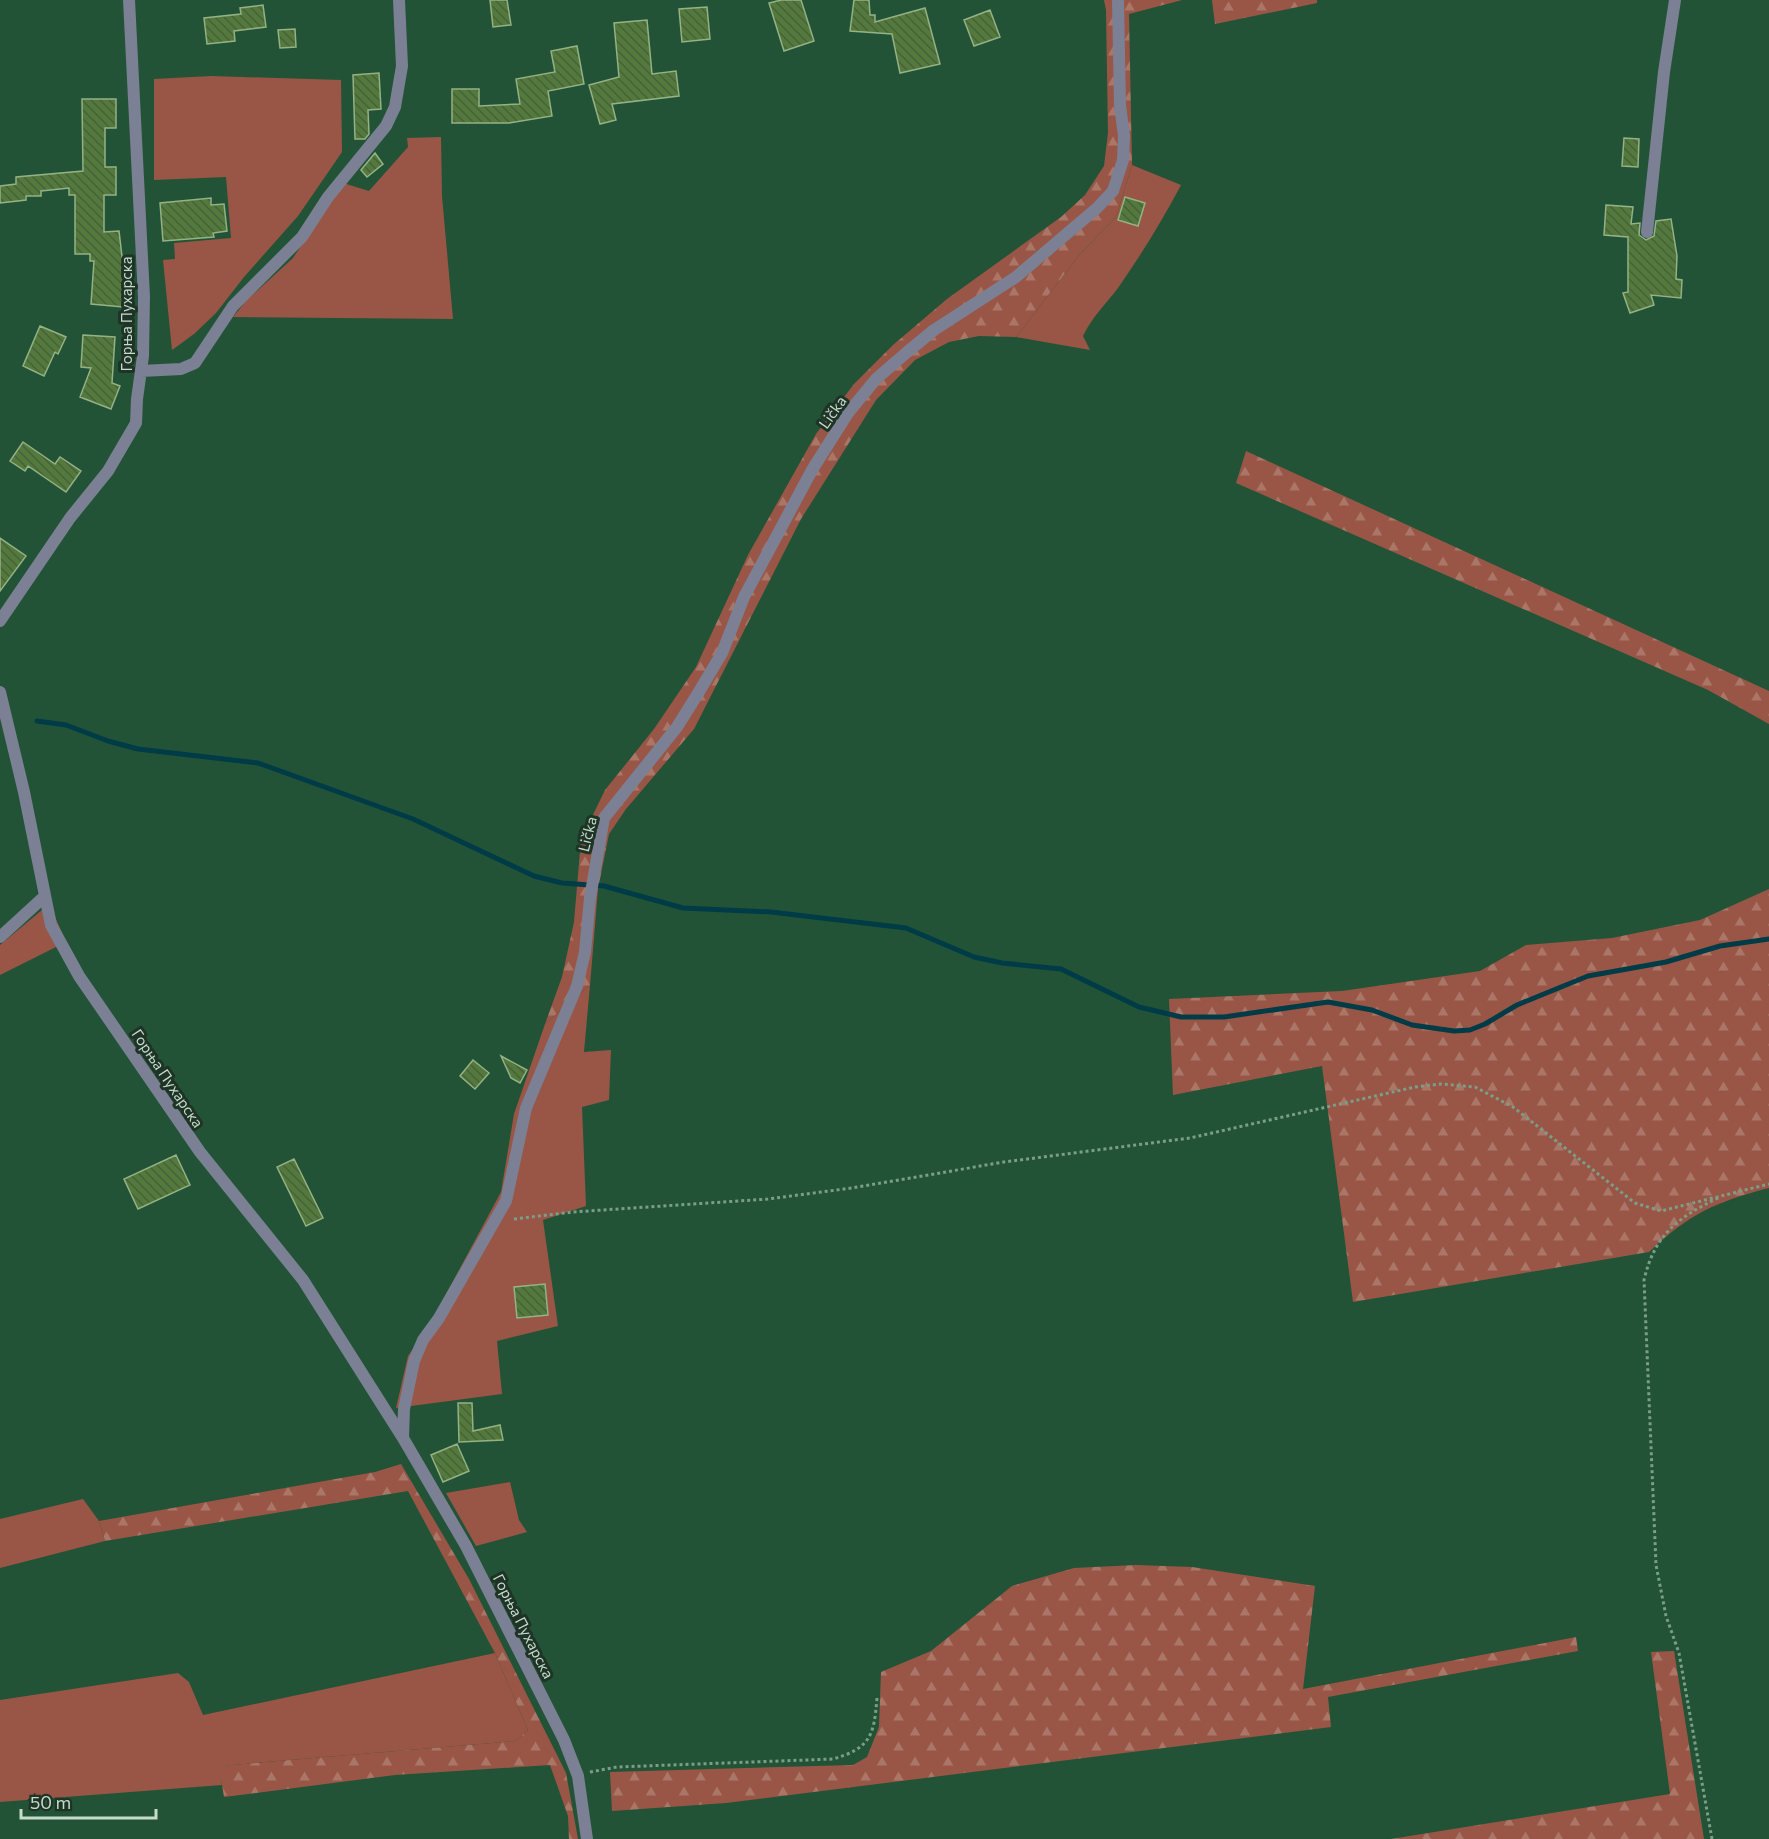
<svg xmlns="http://www.w3.org/2000/svg" width="1769" height="1839" font-family="Commissioner,sans-serif">
	<style>
		.grass { fill: #995646 }
		.forest { fill: url(#forest-firs) }
		.lines { fill: none; stroke-linecap: round; stroke-linejoin: round }
		.stream { stroke: #003c47; stroke-width: 5 }
		.building { fill: url(#building-back-hatch); stroke: #94b284; stroke-width: 1.5 }
		.path { stroke: #7a9e87; stroke-width: 3; stroke-dasharray: 3 3; stroke-linecap: butt }
		.minor { stroke: #7b8095; stroke-width: 12 }
		.labels { text-anchor: middle; dominant-baseline: central; stroke-width: 6; stroke-linejoin: round; paint-order: stroke }
		.street-label { font-size: 15px; fill: #c3dccb; stroke: #1f3326 }
	</style>
	<defs>
		<pattern id="forest-firs" width="22" height="20" patternUnits="userSpaceOnUse" patternTransform="scale(1.5)"><rect width="22" height="20" fill="#995646"/><path d="M5 1l3.5 6h-7zM16 11l3.5 6h-7z" fill="#aa7668"/></pattern>
		<pattern id="building-back-hatch" width="6" height="6" patternUnits="userSpaceOnUse" patternTransform="scale(1.5)"><rect width="6" height="6" fill="#53793c"/><path d="M-1 5l2 2M0 0l6 6M5-1l2 2" fill="none" stroke="#48603c"/></pattern>
	</defs>
	<rect width="100%" height="100%" fill="#235336"/>
	<path class="grass" d="M211,76L341,80L342,152L298,216L244,277L216,313L194,334L172,350L163,260L175,259L174,243L231,238L226,177L154,180V79Z
		M441,137L442,196L453,319L233,317L246,301L293,258L343,183L369,191L408,147L407,138Z
		M1132,165L1181,185C1162,221 1141,255 1118,288C1105,305 1092,317 1083,336L1090,350L1016,337L1080,254L1116,217Z
		M42,910L55,917L66,942L0,975V945Z
		M590,985L584,1052L611,1050L609,1100L582,1107L586,1206L543,1220L558,1326L497,1341L502,1394L396,1408L408,1356L430,1324L501,1192L514,1114L545,1024Z
		M510,1482L519,1520L527,1532L476,1546L446,1493Z
		M83,1499L99,1521L105,1541L0,1568V1519Z
		M495,1653L528,1730L515,1741L220,1766L222,1785L0,1802V1700L178,1673L189,1682L203,1715Z"/>
	<path class="forest" d="M1104,0H1182L1129,14L1132,165L1116,217L1080,254L1016,337L979,336L949,342L915,360L876,400L801,519L694,729L626,809L609,834L598,889L590,985L545,1024L562,977L574,922L581,840L605,790L654,729L696,667L748,555L816,434L854,384L893,345L947,299L1061,217L1085,195L1104,166L1108,133L1106,10Z
		M1212,0H1317V3L1215,24Z
		M1246,451L1769,691V724L1708,690L1236,483Z
		M1769,889V1188C1715,1202 1689,1214 1649,1252L1353,1302L1322,1066L1173,1095L1169,999L1342,991L1480,971L1526,945L1612,938L1700,920Z
		M401,1464L469,1579L566,1773L578,1839H569L568,1816L550,1765L395,1775L224,1797L219,1766L515,1741L528,1730L495,1653L408,1491L105,1541L99,1521L375,1472Z
		M1136,1565L1192,1567L1315,1586L1303,1689L1576,1637L1578,1651L1328,1697L1331,1727L726,1803L612,1811L610,1772L853,1765L867,1757L879,1727L881,1672L931,1651L1012,1586L1074,1568Z
		M1674,1651L1704,1839H1391L1670,1794L1651,1652Z"/>
	<g class="lines">
		<path class="stream" d="M37,721L66,725L108,741L138,749L258,763L413,819L534,876L562,883L604,886L683,908L771,912L906,928L974,957L1002,963L1061,969L1139,1007L1181,1017H1224L1328,1002L1372,1010L1412,1025L1454,1031L1470,1030L1485,1024L1517,1005L1588,976L1666,962L1720,946L1769,939"/>
	</g>
	<path class="building" d="M490,0H507L511,25L493,27Z
		M781,0H801L814,41L784,51L769,3Z
		M854,0H869L870,15H875V22L925,8L940,64L900,73L892,34L850,31Z
		M263,5L266,27L234,31L235,41L207,44L204,18L241,14L240,8Z
		M707,7L710,39L682,42L679,9Z
		M990,10L1000,37L974,46L964,20Z
		M647,20L652,74L676,71L679,96L612,104L616,120L600,124L589,85L619,77L614,23Z
		M295,29L296,47L280,48L278,30Z
		M577,46L584,84L548,91L552,116L509,123H452V89H479V106L520,104L516,79L555,72L551,51Z
		M379,73L381,109L368,110L369,134L365,139H355L353,75Z
		M82,99H116V128H105V167H116V195H104V232L119,231L125,282L123,307L91,304L94,261H90V254H75V195H69V188L41,191V196H26V200L0,203V186L16,184V177L83,171Z
		M1624,138L1639,139L1638,167L1622,166Z
		M375,153L383,164L367,177L361,170Z
		M1125,197L1145,203L1138,226L1118,220Z
		M211,198V205L224,204L227,231L213,233L214,237L163,241L160,203Z
		M1606,205L1633,207L1631,224L1640,223L1639,235L1646,240L1654,236L1656,221L1671,219L1677,256L1676,279L1682,280L1681,298L1651,295L1654,305L1630,313L1623,293L1628,292V237L1604,235Z
		M40,326L66,337L58,354L55,352L44,376L23,366Z
		M83,335L115,337L112,383L120,386L111,409L80,397L91,368L81,367Z
		M23,442L55,464L60,457L81,471L66,492L28,466L25,471L10,461Z
		M0,538L26,556L0,591Z
		M501,1056L527,1070L520,1083L511,1078Z
		M473,1060L489,1073L475,1089L460,1076Z
		M176,1155L190,1185L138,1209L124,1179Z
		M294,1159L323,1218L306,1226L277,1167Z
		M545,1284L548,1315L517,1318L514,1287Z
		M458,1403H472L473,1431L500,1425L503,1440L459,1442Z
		M457,1444L469,1471L443,1482L431,1455Z"/>
	<g class="lines">
		<path class="path" d="M514,1219L573,1212L768,1199L852,1188L1004,1162L1190,1138L1415,1087L1441,1084L1475,1087L1513,1107L1635,1203L1661,1211L1769,1184
			M590,1772L617,1767L833,1759C871,1748 874,1735 877,1698
			M1712,1839L1679,1653L1666,1616L1656,1565L1644,1280C1655,1233 1679,1217 1720,1197"/>
		<path class="minor" d="M1647,232L1664,72L1675,0
			M141,371L181,369L195,363L233,306L302,237L328,197L386,126L395,107L402,66L399,0
			M0,621L70,518L108,471L136,423L137,399L143,356L144,297L129,0
			M0,692L24,792L51,925L79,976L200,1152L303,1280L403,1438L466,1546L564,1740L578,1776L587,1839
			M0,937L45,896
			M403,1438L404,1409L414,1361L423,1340L439,1318L506,1201L526,1108L577,986L585,952L590,898L604,818L677,727L697,695L722,653L744,597L812,470L848,413L876,379L906,353L934,330L1016,277L1097,208L1113,191L1123,160L1124,136L1120,105L1118,0"/>
	</g>
	<g class="labels">
		<g class="street-label">
			<text transform="translate(126 314) rotate(-90)">Горња Пухарска</text>
			<text transform="translate(832 412) rotate(-55)">Lička</text>
			<text transform="translate(587 834) rotate(-76)">Lička</text>
			<text transform="translate(168 1078) rotate(56)">Горња Пухарска</text>
			<text transform="translate(524 1626) rotate(63)">Горња Пухарска</text>
		</g>
	</g>
	<path d="M21 1809v9h135v-9" fill="none" stroke="#c3dccb" stroke-width="3"/>
	<text x="30" y="1809" font-size="18" fill="#c3dccb" stroke="#1f3326" stroke-width="4.5" paint-order="stroke">50 m</text>
</svg>
